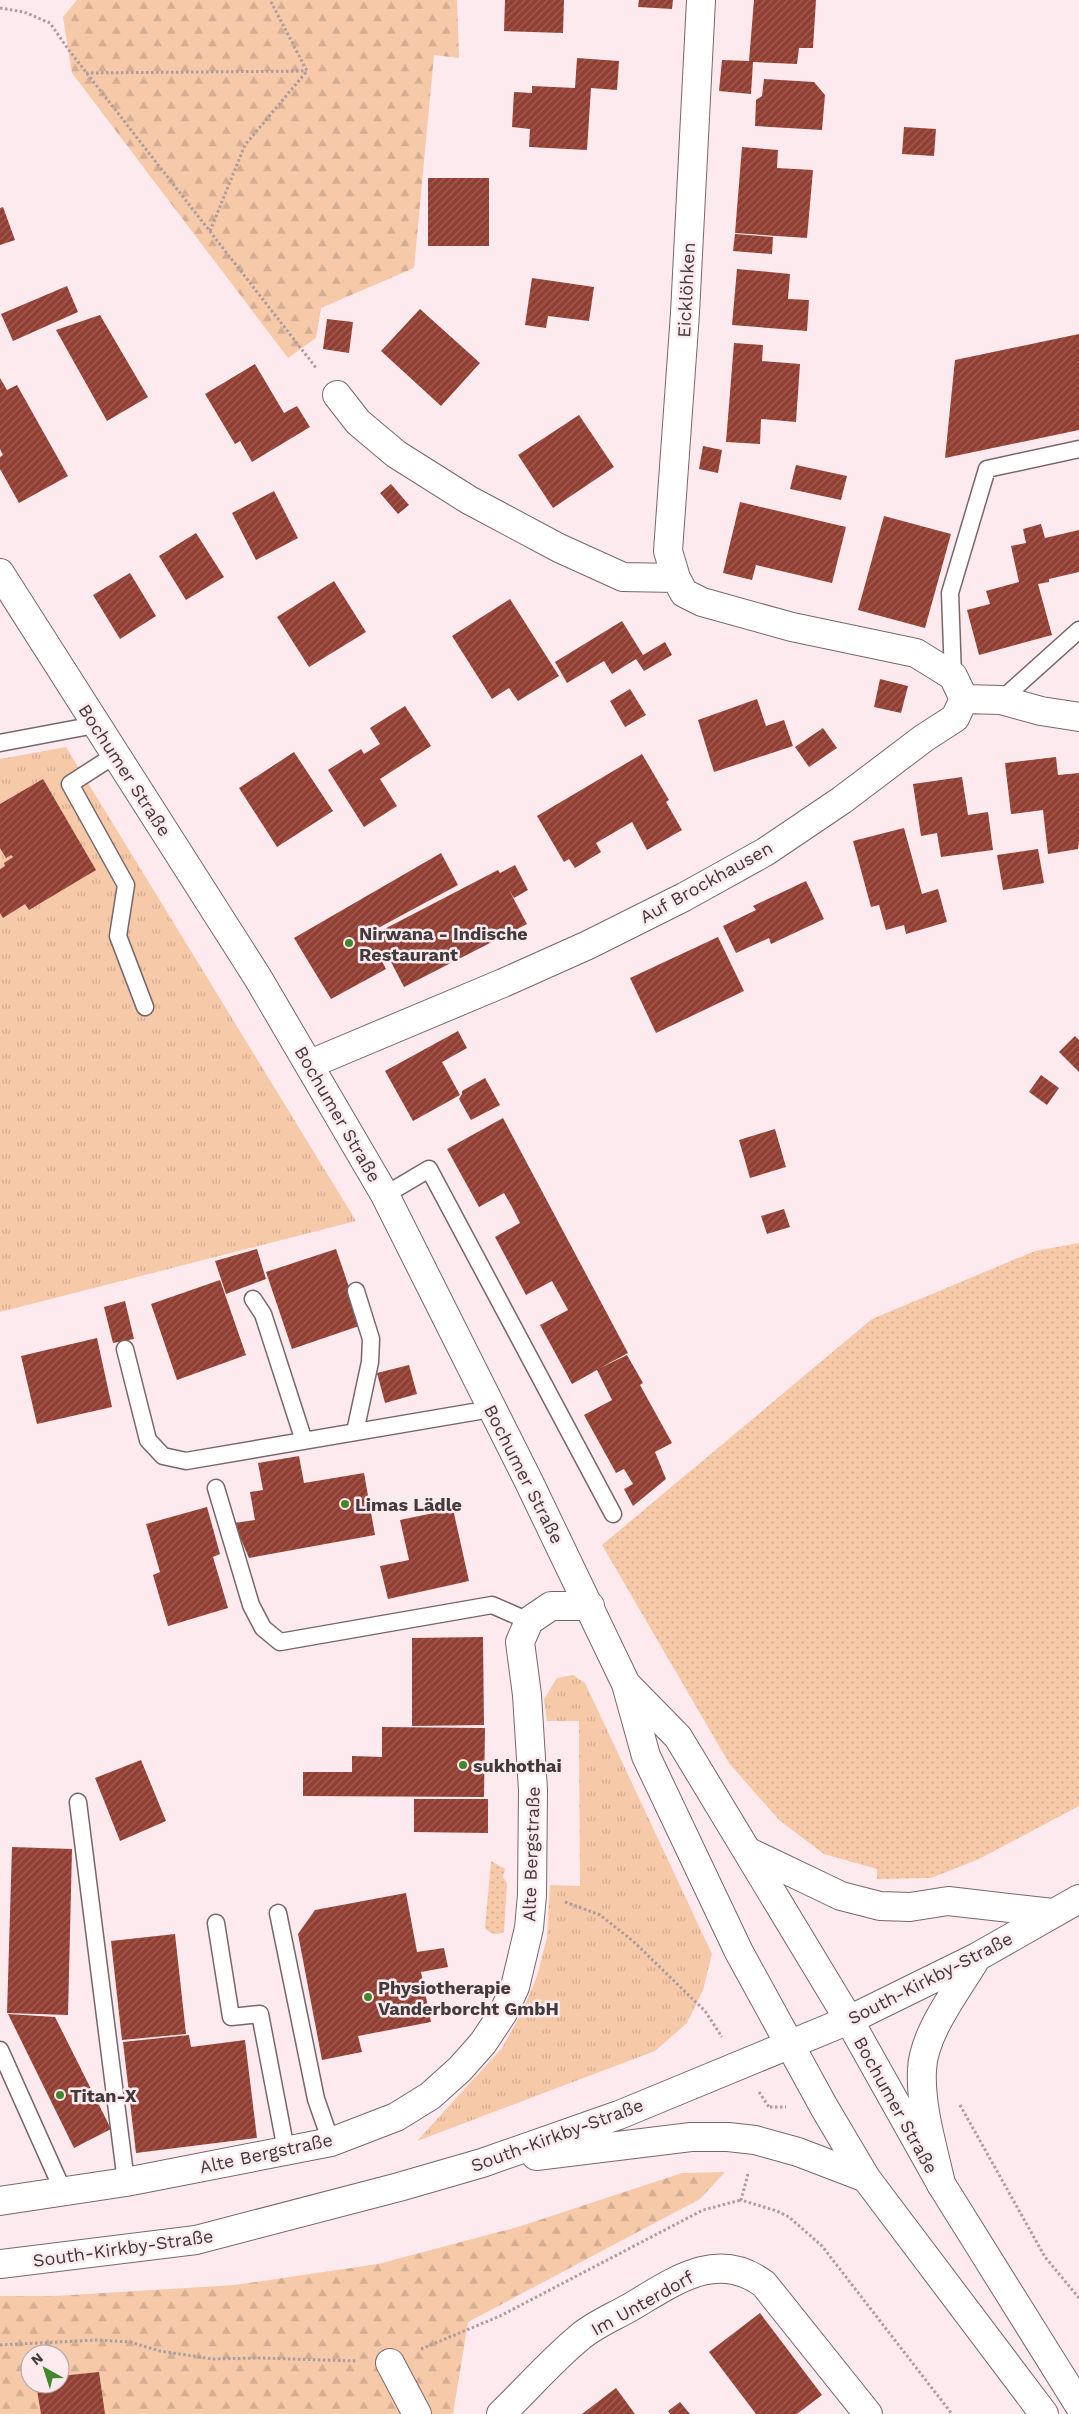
<svg xmlns="http://www.w3.org/2000/svg" width="1079" height="2414" font-family="'Work Sans',sans-serif">
	<style>
		.grass { fill: url(#grass-dots) }
		.forest { fill: url(#forest-firs); fill-rule: evenodd }
		.park { fill: url(#park-tufts) }
		.building { fill: url(#building-hatch) }
		.lines { fill: none; stroke-linecap: round; stroke-linejoin: round }
		.lane-casing { stroke: #77676b; stroke-width: 19 }
		.street-casing { stroke: #77676b; stroke-width: 30 }
		.secondary-casing { stroke: #77676b; stroke-width: 30 }
		.primary-casing { stroke: #77676b; stroke-width: 30 }
		.path { stroke: #ab9da0; stroke-width: 3; stroke-dasharray: 2.5 2.5; stroke-linecap: butt }
		.lane { stroke: #fff; stroke-width: 16 }
		.street { stroke: #fff; stroke-width: 28 }
		.secondary { stroke: #fff; stroke-width: 28 }
		.primary { stroke: #fff; stroke-width: 28 }
		.poi-dot { fill: #42872c; stroke: #fdeaee; stroke-width: 2 }
		.labels { text-anchor: middle; dominant-baseline: central; stroke-width: 5; stroke-linejoin: round; paint-order: stroke }
		.street-label { font-size: 18px; fill: #413a3c; stroke: #fdeaee }
		.poi-label { font-size: 18px; font-weight: bold; fill: #413a3c; stroke: #fdeaee; text-anchor: start }
	</style>
	<defs>
		<pattern id="grass-dots" width="8" height="8" patternUnits="userSpaceOnUse" patternTransform="scale(1.25)"><rect width="8" height="8" fill="#f6c9a8"/><path d="M2 2h.1M6 6h.1" fill="none" stroke="#d4ad92" stroke-width="1.8" stroke-linecap="round"/></pattern>
		<pattern id="forest-firs" width="22" height="20" patternUnits="userSpaceOnUse" patternTransform="scale(1.25)"><rect width="22" height="20" fill="#f6c9a8"/><path d="M5 1l3.5 6h-7zM16 11l3.5 6h-7z" fill="#d4ad92"/></pattern>
		<pattern id="park-tufts" width="24" height="20" patternUnits="userSpaceOnUse" patternTransform="scale(1.25)"><rect width="24" height="20" fill="#f6c9a8"/><path d="M3 7l-1-3M5 7V3M7 7l1-3M15 17l-1-3M17 17v-4M19 17l1-3" fill="none" stroke="#d4ad92"/></pattern>
		<pattern id="building-hatch" width="6" height="6" patternUnits="userSpaceOnUse" patternTransform="scale(1.25)"><rect width="6" height="6" fill="#923e32"/><path d="M-1 1l2-2M0 6l6-6M5 7l2-2" fill="none" stroke="#9f6056"/></pattern>
	</defs>
	<rect width="100%" height="100%" fill="#fdeaee"/>
	<path class="grass" d="M1079,1243V1806L979,1859L931,1878L877,1879V1869L824,1854L779,1820L729,1763L602,1545L872,1319L1035,1251Z
		M491,1861L505,1869L503,1877L507,1883L504,1932C496,1935 491,1935 485,1928Z"/>
	<path class="forest" d="M77,0H457L459,58L434,55L414,268L321,308L316,338L288,358L72,73L63,17Z
		M725,2172L700,2199L468,2322L453,2414H0V2296H55L235,2285L378,2264L518,2227L682,2173ZM30,2354H60V2384H30Z"/>
	<path class="park" d="M66,747L356,1221L0,1312V759Z
		M573,1675L585,1683L712,1954L703,1990L687,2023L655,2051L417,2141L502,2048L522,2012L537,1976L547,1938L550,1885L580,1886L579,1721H547L544,1699L557,1678Z"/>
	<path class="building" d="M505,0H564L563,33L504,31Z
		M639,0H673L672,9L638,7Z
		M754,0H816L813,48H799L797,64L753,62L751,94L719,91L722,60L749,61Z
		M577,58L619,61L617,90L591,88L587,150L529,147L530,129L512,127L514,92L532,93V86L575,88Z
		M764,79L814,82L825,95L822,130L755,126L756,100L762,96Z
		M904,127L936,129L934,156L902,154Z
		M742,147L778,150L777,168L813,170L807,238L735,233Z
		M428,178H489V246H428Z
		M3,207L15,240L0,245V208Z
		M735,234L773,237L772,254L733,251Z
		M737,269L790,274L788,299L809,300L807,331L732,325Z
		M532,278L594,287L589,321L548,316L546,328L525,325Z
		M67,286L78,312L13,341L1,314Z
		M420,309L480,363L441,406L381,351Z
		M100,315L148,397L107,421L56,330Z
		M327,319L353,322L349,353L323,349Z
		M1079,334V430L945,458L955,360Z
		M734,343L763,345L762,361L800,364L796,422L761,419L760,444L726,442Z
		M255,364L284,413L297,406L310,427L252,462L240,441L235,444L205,394Z
		M0,378L7,390L17,385L68,476L19,503L0,469V457L3,455L0,449Z
		M579,415L614,467L553,508L518,455Z
		M703,446L722,450L718,473L699,469Z
		M796,465L847,476L841,500L790,489Z
		M391,484L409,505L398,514L380,493Z
		M274,491L298,538L256,560L232,513Z
		M740,502L846,527L832,583L756,565L752,580L723,573Z
		M884,516L951,534L925,628L858,610Z
		M1041,524L1045,538L1079,530V572L1049,579V582L1038,584L1052,635L979,655L967,610L990,604L986,591L1019,582L1011,546L1026,543L1023,529Z
		M196,533L224,577L186,600L159,556Z
		M130,573L156,616L120,639L93,595Z
		M334,581L366,632L309,667L277,617Z
		M510,599L559,676L518,701L509,688L492,699L452,636Z
		M622,621L643,655L665,642L672,655L644,671L636,659L612,674L604,661L567,683L555,662Z
		M880,679L908,686L901,713L874,707Z
		M630,689L646,715L625,727L610,701Z
		M757,699L766,726L784,720L793,746L714,772L698,720Z
		M405,706L431,746L380,779L397,806L364,827L328,770L361,749L364,754L380,744L370,728Z
		M823,728L837,748L809,767L795,747Z
		M294,752L333,811L277,847L239,788Z
		M642,754L669,800L666,802L682,830L647,850L632,822L596,843L601,852L575,868L569,859L564,862L537,816Z
		M1056,757L1058,775L1079,773V842L1078,849L1048,854L1043,810L1011,814L1005,763Z
		M962,777L968,815L988,812L993,850L941,857L937,833L921,836L913,784Z
		M43,779L96,870L29,910L25,904L3,918L0,913V869L5,866L4,863L13,857L11,855L6,858L0,848V804Z
		M904,828L922,894L938,889L947,922L906,934L904,925L886,930L879,905L871,907L853,841Z
		M1038,849L1044,883L1003,890L997,855Z
		M441,853L458,885L367,934L369,937L498,870L500,873L515,865L528,890L514,898L509,890L527,924L404,987L390,960L384,963L374,946L386,969L331,999L294,938Z
		M806,881L824,919L771,944L769,938L736,953L723,926L756,910L753,906Z
		M718,937L744,991L656,1033L630,978Z
		M458,1031L467,1048L442,1062L460,1095L413,1121L385,1071Z
		M1075,1036L1079,1040V1072L1059,1052Z
		M1041,1075L1059,1088L1047,1105L1029,1092Z
		M485,1078L500,1105L471,1120L459,1099L462,1094V1091Z
		M503,1118L628,1353L598,1369L627,1355L643,1383L640,1385L672,1443L655,1452L666,1479L633,1506L624,1489L633,1484L624,1469L616,1473L584,1415L612,1400L597,1370L572,1384L540,1325L568,1310L552,1281L526,1295L495,1237L520,1223L512,1207L504,1193L479,1207L447,1149Z
		M775,1129L786,1167L750,1178L739,1140Z
		M784,1209L790,1227L767,1234L761,1216Z
		M257,1249L266,1279L226,1294L215,1261Z
		M336,1249L362,1325L292,1349L266,1272Z
		M220,1280L246,1355L177,1380L151,1304Z
		M125,1301L134,1339L113,1343L104,1307Z
		M97,1338L112,1407L37,1424L21,1356Z
		M409,1365L417,1394L385,1403L377,1373Z
		M299,1456L304,1483L364,1473L375,1535L249,1558L234,1523L255,1520L250,1492L263,1490L258,1463Z
		M207,1507L220,1554L213,1557L228,1608L168,1626L153,1575L160,1572L146,1524Z
		M453,1509L469,1581L388,1599L380,1566L409,1560L400,1520Z
		M483,1637L484,1725L412,1726V1638Z
		M382,1727L485,1728L484,1797L303,1796V1772H352V1756L382,1757Z
		M141,1760L166,1821L120,1841L95,1778Z
		M414,1799H488V1833L414,1832Z
		M12,1847L72,1849L68,2015L7,2013Z
		M406,1893L417,1952L444,1948L448,1967L421,1972L431,2022L358,2036L362,2052L322,2060L298,1934L315,1910Z
		M175,1934L186,2034L122,2040L111,1941Z
		M8,2014L55,2017L111,2129L74,2148Z
		M189,2035L191,2047L245,2040L257,2138L136,2153L123,2042Z
		M760,2313L822,2395L797,2414H756L709,2352Z
		M99,2372L105,2414H41L36,2384H60V2376Z
		M616,2388L635,2414H582Z
		M680,2402L690,2414H670L668,2411Z"/>
	<g class="lines">
		<defs>
			<path id="lane" d="M953,676L950,593L987,469L1079,449
				M1001,700L1079,630
				M0,743L95,725
				M115,755L70,784L126,885L118,936L145,1007
				M385,1195L429,1169L613,1514
				M253,1299L263,1314L304,1441
				M125,1349L148,1440L163,1456L186,1461L491,1409
				M355,1432L370,1362L371,1339L356,1291
				M216,1488L251,1605L263,1628L280,1642L492,1605L529,1621
				M78,1802L126,2182
				M278,1913L316,2099L331,2142
				M216,1923L231,2017L260,2014L286,2150
				M0,2050L64,2193"/>
			<path id="street" d="M337,395L358,422L396,454L469,500L559,548L623,577L676,578L684,593L702,602L792,627L916,653L953,676L964,699
				M676,578L668,551L685,313L701,0
				M310,1064L503,983L588,945L684,897L765,852L842,800L924,738L955,718L964,699L1001,700L1041,711L1079,717
				M0,2201L126,2182L331,2142L396,2117L430,2096L460,2069L483,2043L503,2013L515,1987L529,1928L532,1895L533,1790L527,1695L520,1642L529,1621L551,1606H590
				M390,2363L417,2414
				M501,2414C527,2389 552,2360 580,2337C594,2325 613,2317 629,2308C672,2283 716,2248 764,2284L868,2414"/>
			<path id="secondary" d="M0,573L258,978L385,1195L529,1482L626,1684L646,1756L739,1952L824,2107L866,2178L1044,2414
				M627,1685L678,1737L849,2020L941,2184L1079,2405"/>
			<path id="primary" d="M749,1852L841,1896L880,1906L910,1907L948,1901L1053,1913
				M536,2156L691,2137H728L755,2140L798,2152L866,2178
				M941,2184C933,2147 920,2107 922,2070C923,2033 959,1988 977,1957
				M0,2264L196,2240L399,2187L482,2163L619,2115L849,2020L977,1957L1079,1899"/>
		</defs>
		<use href="#lane" class="lane-casing"/>
		<use href="#street" class="street-casing"/>
		<use href="#secondary" class="secondary-casing"/>
		<use href="#primary" class="primary-casing"/>
		<path class="path" d="M0,8L24,12L50,23L68,49L317,369
			M86,73L307,71
			M210,231L245,145L307,71L270,0
			M565,1902L600,1915L633,1941L705,2011L722,2037
			M759,2092L769,2107
			M960,2105L1045,2257L1079,2298
			M770,2107H786
			M748,2174L741,2200L777,2211L789,2217L822,2246L952,2414
			M0,2345L97,2340L130,2342L160,2351L212,2359L259,2358L357,2361
			M421,2349L500,2316L703,2210L741,2200"/>
		<use href="#lane" class="lane"/>
		<use href="#street" class="street"/>
		<use href="#secondary" class="secondary"/>
		<use href="#primary" class="primary"/>
	</g>
	<g class="poi-dot">
		<circle cx="349" cy="943" r="5"/>
		<circle cx="345" cy="1504" r="5"/>
		<circle cx="463" cy="1765" r="5"/>
		<circle cx="368" cy="1997" r="5"/>
		<circle cx="60" cy="2095" r="5"/>
	</g>
	<g class="labels">
		<g class="street-label">
			<text transform="translate(686 290) rotate(-87)">Eicklöhken</text>
			<text transform="translate(125 770) rotate(57)">Bochumer Straße</text>
			<text transform="translate(706 882) rotate(-29)">Auf Brockhausen</text>
			<text transform="translate(338 1114) rotate(60)">Bochumer Straße</text>
			<text transform="translate(524 1474) rotate(63)">Bochumer Straße</text>
			<text transform="translate(531 1854) rotate(-88)">Alte Bergstraße</text>
			<text transform="translate(930 1978) rotate(-27)">South-Kirkby-Straße</text>
			<text transform="translate(896 2105) rotate(61)">Bochumer Straße</text>
			<text transform="translate(557 2135) rotate(-20)">South-Kirkby-Straße</text>
			<text transform="translate(266 2153) rotate(-12)">Alte Bergstraße</text>
			<text transform="translate(123 2248) rotate(-8)">South-Kirkby-Straße</text>
			<text transform="translate(642 2303) rotate(-29)">Im Unterdorf</text>
		</g>
		<g class="poi-label">
			<text x="359" y="933">Nirwana - Indische<tspan x="359" dy="21">Restaurant</tspan></text>
			<text x="355" y="1504">Limas Lädle</text>
			<text x="473" y="1765">sukhothai</text>
			<text x="378" y="1987">Physiotherapie<tspan x="378" dy="21">Vanderborcht GmbH</tspan></text>
			<text x="70" y="2095">Titan-X</text>
		</g>
	</g>
	<g transform="translate(45 2369) rotate(321)"><circle r="24" fill="#fdeaee" stroke="#b2a4a7"/>
	<path d="M0-4L9 19L0 12L-9 19Z" fill="#42872c"/>
	<text y="-8" font-size="14" font-weight="bold" text-anchor="middle" fill="#413a3c">N</text>
	</g>
</svg>
